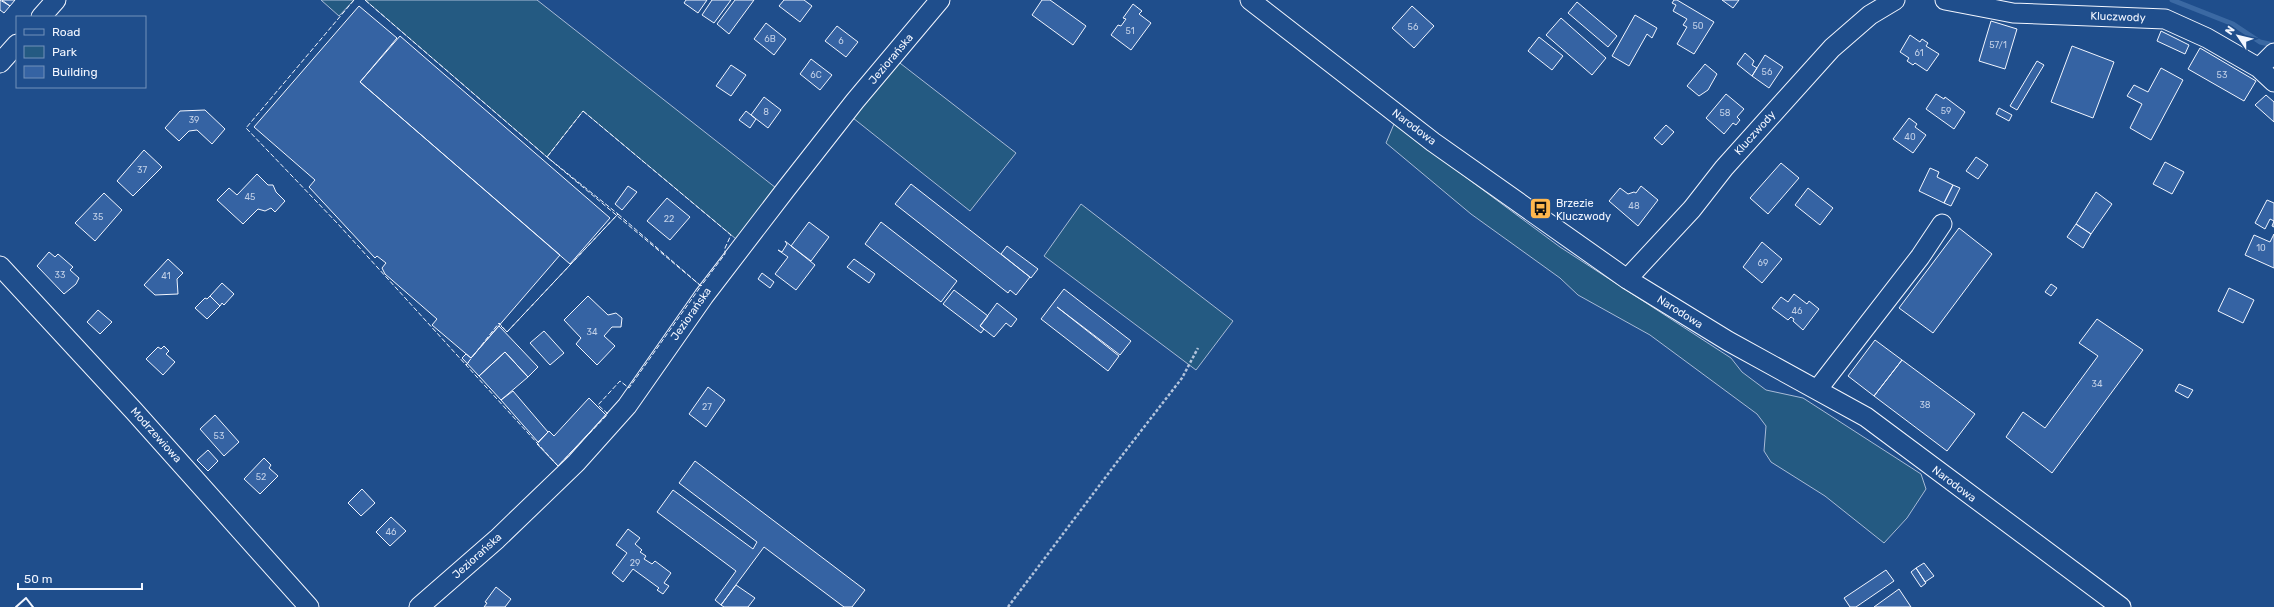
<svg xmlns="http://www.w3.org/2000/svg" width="2274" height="607" font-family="Rubik,sans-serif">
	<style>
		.green { fill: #245a82; stroke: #a8bbd7 }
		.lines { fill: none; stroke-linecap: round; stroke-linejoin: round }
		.stream { stroke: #3b69a3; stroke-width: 5 }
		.building { fill: #3563a3; stroke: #f2f6ff }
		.minor-casing { stroke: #f2f6ff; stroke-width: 21 }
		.path { stroke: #b3c4dc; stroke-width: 2.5; stroke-dasharray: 3 2; stroke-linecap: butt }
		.minor { stroke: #1f4e8c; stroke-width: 19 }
		.fence { stroke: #f2f6ff; stroke-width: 1; stroke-dasharray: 5 2; stroke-linecap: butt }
		.wall { stroke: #f2f6ff; stroke-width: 2 }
		.labels { text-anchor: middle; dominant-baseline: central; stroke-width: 3; stroke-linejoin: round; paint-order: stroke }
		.number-label { font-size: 9px; fill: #c3d1e8 }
		.street-label { font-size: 11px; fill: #f2f6ff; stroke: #1f4e8c }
		.poi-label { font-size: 11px; fill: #f2f6ff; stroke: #1f4e8c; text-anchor: start }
	</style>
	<rect width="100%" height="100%" fill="#1f4e8c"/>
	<path class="green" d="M321,0H354L339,16Z
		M365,0H537L776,188L736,239L583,111L547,157Z
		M896,60L1016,153L970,211L853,118Z
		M1394,124L1560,247L1731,358L1742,372L1766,390L1803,398L1921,474L1926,489L1907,518L1884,543L1825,496L1771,462L1764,451L1766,426L1757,414L1650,335L1578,295L1560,278L1471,214L1386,143Z
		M1081,204L1233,321L1196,370L1044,256Z"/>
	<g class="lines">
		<path class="stream" d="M2172,0L2233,24L2260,42L2274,45"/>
	</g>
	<path class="building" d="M0,0L10,6L4,13L0,10Z
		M2,0H15L10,6Z
		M686,0H707L698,13L684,3Z
		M712,0H731L714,23L702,15Z
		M735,0H754L729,34L717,24Z
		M784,0H804L812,6L800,22L779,6Z
		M1042,0H1050L1086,26L1073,45L1032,15Z
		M1674,0H1677L1714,22L1694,54L1677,44L1687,27L1683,25L1687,19L1673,11L1676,5L1672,3Z
		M1722,0H1739L1733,8Z
		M1577,2L1617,36L1608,47L1568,13Z
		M1133,4L1142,11L1139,14L1151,23L1131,50L1111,35L1118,25L1121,26L1126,19L1123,18Z
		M359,6L397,38L360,82L560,255L471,358L432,325L437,319L385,274L382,268L386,263L377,256L375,258L309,187L315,180L254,127Z
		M1412,6L1434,26L1414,48L1392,28Z
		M1635,15L1657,28L1652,38L1647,34L1629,66L1612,56Z
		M1561,18L1606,58L1592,75L1546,35Z
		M1991,21L2017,29L2005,69L1979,61Z
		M766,23L786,39L774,55L754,39Z
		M837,26L858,42L846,57L825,41Z
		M2161,31L2189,45L2185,54L2157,41Z
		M1910,35L1920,42L1922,39L1928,43L1926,46L1939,54L1927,71L1915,63L1913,65L1907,61L1909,58L1900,52Z
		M400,36L610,218L570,264L360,82Z
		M1539,37L1563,56L1552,70L1528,51Z
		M2072,46L2114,62L2093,118L2051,102Z
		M2200,48L2256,81L2244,101L2188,69Z
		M1745,53L1754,61L1752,65L1757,68L1752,76L1737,64Z
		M1765,55L1783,67L1769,88L1752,76Z
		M811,59L832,75L820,90L800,74Z
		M2037,61L2044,65L2017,110L2010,106Z
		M1705,64L1717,74L1708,90L1699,96L1687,86Z
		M731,65L746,75L731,96L716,86Z
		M2161,68L2183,80L2151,140L2130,128L2142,104L2127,96L2134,85L2148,92Z
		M1726,94L1744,109L1737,117L1740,120L1736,125L1733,123L1724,134L1706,118Z
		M1936,94L1944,99L1945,97L1965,112L1954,129L1926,109Z
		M2266,95L2274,102V122L2255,105Z
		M764,97L781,110L768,128L751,115Z
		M1999,108L2012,115L2009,121L1996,114Z
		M205,110L225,129L212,144L197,130L189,131L179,141L165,128L180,111Z
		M746,111L756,119L750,128L739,120Z
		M1909,118L1917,124L1915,127L1926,135L1913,153L1893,139Z
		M1666,125L1674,132L1662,145L1654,138Z
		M144,150L162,167L133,196L117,181Z
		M1976,157L1988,165L1978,179L1966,171Z
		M2165,162L2184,172L2172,194L2153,184Z
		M1781,163L1799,178L1768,214L1750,198Z
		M1930,168L1939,172L1937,177L1953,185L1944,203L1919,191Z
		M257,174L268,185H273L276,192L285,201L275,212L271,208L265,211L258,209L243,224L217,200L229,188L237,195Z
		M911,184L1030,277L1016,295L1010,290L1008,293L895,204Z
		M1953,185L1960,188L1951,206L1944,203Z
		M628,186L637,192L622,210L615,204Z
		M1641,186L1658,200L1638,226L1609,201L1620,188L1628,194L1634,192L1636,193Z
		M1808,188L1833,208L1820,225L1795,205Z
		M2096,192L2112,204L2091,234L2076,224Z
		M104,193L122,210L95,241L75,223Z
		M667,198L690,217L670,240L647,221Z
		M2267,200L2274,203V227L2272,226L2274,221L2270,219L2265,229L2255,223Z
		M809,222L829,237L811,261L791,246Z
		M881,222L957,281L941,302L865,244Z
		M2076,224L2091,234L2083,248L2067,237Z
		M1959,228L1992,254L1933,333L1899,308Z
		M2274,234V268L2245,255L2254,235L2270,242Z
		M785,241L815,265L796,290L775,274L788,257L778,250L782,252L787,244Z
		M1762,242L1782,259L1762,283L1743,267Z
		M1007,246L1038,269L1031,278L1001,254Z
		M49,252L55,257L58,254L65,260L73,267L70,270L79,278L76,284L64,294L37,266Z
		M168,259L183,273L177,279L178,294L155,295L144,285Z
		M854,259L875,274L869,283L847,267Z
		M762,273L774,282L770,288L758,279Z
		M222,283L234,294L224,305L222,303L220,306L210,296Z
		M2051,284L2057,288L2051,296L2045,292Z
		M2229,288L2254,300L2243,323L2218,311Z
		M1064,289L1131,341L1120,355L1057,307L1119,356L1108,371L1041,319Z
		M954,290L988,316L980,326L984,329L981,333L943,304Z
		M1794,294L1807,304L1809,301L1819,309L1803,330L1793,321L1794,319L1791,317L1788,320L1772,308L1781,297L1788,302Z
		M210,296L220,306L207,319L195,308L205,298L207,299Z
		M588,296L608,315L616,313L622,318L621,327H612L604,336L615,346L597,365L576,344L581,338L564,320Z
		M997,303L1017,319L1011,327L1006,323L994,337L980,326Z
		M98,310L112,322L100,334L87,322Z
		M2097,319L2143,350L2052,473L2006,437L2023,412L2045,428L2098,356L2079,343Z
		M499,326L538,367L528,377L505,352L479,376L462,358L466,354L471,358Z
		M544,331L564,353L550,365L530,343Z
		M1875,340L1902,360L1874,396L1848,376Z
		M164,346L169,351L166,354L175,362L163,375L146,359L158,347L161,349Z
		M505,352L528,377L501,400L479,376Z
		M1902,360L1975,414L1947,451L1874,396Z
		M2179,384L2193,390L2188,398L2175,391Z
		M708,387L725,400L706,427L689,414Z
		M513,391L548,432L538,442L501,400Z
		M589,398L606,415L558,466L537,444L549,431L554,436Z
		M215,415L239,442L224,456L200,429Z
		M208,450L218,461L208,471L197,460Z
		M264,458L271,465L269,468L278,476L260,494L244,479Z
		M695,461L865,590L852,607H844L764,547L721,605L715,600L736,571L657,512L673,490L753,549L757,542L679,483Z
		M362,489L375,503L361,516L348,503Z
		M391,517L406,531L390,546L376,532Z
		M628,529L640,538L635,544L642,550L640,552L646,556L644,559L652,564L655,561L671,573L664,583L669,586L663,594L657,590L659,588L633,569L623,582L612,573L627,553L616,545Z
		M1924,563L1934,576L1925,582L1916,568Z
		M1916,568L1926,583L1921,587L1911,572Z
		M1886,570L1894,581L1856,607H1850L1844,598Z
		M736,585L755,598L748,607H724L721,605Z
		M496,587L511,599L505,607H484L487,603L485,602Z
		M1899,589L1911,607H1874Z"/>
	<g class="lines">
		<defs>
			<path id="minor" d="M1250,0L1433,142L1627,279L1728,341L1866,417L2121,607
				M1945,0L2013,13L2165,19L2207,38L2259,68L2274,82
				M41,17L56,0
				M0,63L17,44
				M2259,68L2274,53
				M0,266L134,411L309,607
				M1627,279L1692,209L1724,168L1832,48L1870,15L1895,0
				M1817,390L1920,257L1942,224
				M419,607L497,539L576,463L627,406L704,296L786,189L855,101L940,0"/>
		</defs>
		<use href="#minor" class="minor-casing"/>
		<path class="path" d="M1008,607L1117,462L1182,378L1198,348"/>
		<use href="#minor" class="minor"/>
		<path class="fence" d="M354,0L246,128L338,224L466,365L469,362
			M365,0L547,157L618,214L507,332L499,324
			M583,111L731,235L725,248V254L701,286L547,157Z
			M618,214L701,286L629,388L620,381L598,405L608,414L558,466L466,365L499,323L507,332Z"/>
		<path class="wall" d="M16,607L26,598L33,607"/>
	</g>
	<defs>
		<symbol id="bus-square" viewBox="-11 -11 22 22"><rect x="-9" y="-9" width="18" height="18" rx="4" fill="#ffb74d" stroke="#1f4e8c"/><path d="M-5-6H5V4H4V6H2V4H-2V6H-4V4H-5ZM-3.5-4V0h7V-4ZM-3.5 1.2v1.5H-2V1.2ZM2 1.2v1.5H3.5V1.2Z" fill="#111"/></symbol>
	</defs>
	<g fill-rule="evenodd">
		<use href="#bus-square" x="1528" y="196" width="25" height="25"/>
	</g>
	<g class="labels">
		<g class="number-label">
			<text x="1698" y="26">50</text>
			<text x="1413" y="27">56</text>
			<text x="1130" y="31">51</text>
			<text x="770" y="39">6B</text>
			<text x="841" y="41">6</text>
			<text x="1998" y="45">57/1</text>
			<text x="1919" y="53">61</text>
			<text x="1767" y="72">56</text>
			<text x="816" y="75">6C</text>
			<text x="2222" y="75">53</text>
			<text x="1946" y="111">59</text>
			<text x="766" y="112">8</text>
			<text x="1725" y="113">58</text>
			<text x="194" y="120">39</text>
			<text x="1910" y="137">40</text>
			<text x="142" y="170">37</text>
			<text x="250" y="197">45</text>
			<text x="1634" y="206">48</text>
			<text x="98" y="217">35</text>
			<text x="669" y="219">22</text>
			<text x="2261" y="248">10</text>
			<text x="1763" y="263">69</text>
			<text x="60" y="275">33</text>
			<text x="166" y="276">41</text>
			<text x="1797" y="311">46</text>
			<text x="592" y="332">34</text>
			<text x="2097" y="384">34</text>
			<text x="1925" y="405">38</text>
			<text x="707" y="407">27</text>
			<text x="219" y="436">53</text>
			<text x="261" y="477">52</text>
			<text x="391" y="532">46</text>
			<text x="635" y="563">29</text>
		</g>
		<g class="street-label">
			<text transform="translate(2118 17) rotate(2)">Kluczwody</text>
			<text transform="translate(891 59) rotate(-50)">Jeziorańska</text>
			<text transform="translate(1414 127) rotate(37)">Narodowa</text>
			<text transform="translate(1755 133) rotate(-48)">Kluczwody</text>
			<text transform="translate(1680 312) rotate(32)">Narodowa</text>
			<text transform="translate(691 314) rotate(-55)">Jeziorańska</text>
			<text transform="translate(156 435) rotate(48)">Modrzewiowa</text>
			<text transform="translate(1954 484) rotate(37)">Narodowa</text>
			<text transform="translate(477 556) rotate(-42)">Jeziorańska</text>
		</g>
		<g class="poi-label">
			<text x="1556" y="203">Brzezie<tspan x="1556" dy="13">Kluczwody</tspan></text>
		</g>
	</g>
	<rect x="16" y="16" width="130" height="72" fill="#1f4e8c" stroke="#7391ba"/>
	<rect x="24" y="29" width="20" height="6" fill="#1f4e8c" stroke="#7391ba"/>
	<text x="52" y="36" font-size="12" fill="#f2f6ff">Road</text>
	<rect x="24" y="46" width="20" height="12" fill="#245a82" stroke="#7391ba"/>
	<text x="52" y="56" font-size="12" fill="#f2f6ff">Park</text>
	<rect x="24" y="66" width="20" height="12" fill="#3563a3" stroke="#7391ba"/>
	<text x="52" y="76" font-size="12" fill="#f2f6ff">Building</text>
	<g transform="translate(2238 36) rotate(305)" stroke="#1f4e8c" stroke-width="3" paint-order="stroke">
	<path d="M0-3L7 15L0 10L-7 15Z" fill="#f2f6ff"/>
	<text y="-6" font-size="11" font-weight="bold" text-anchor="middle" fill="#f2f6ff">N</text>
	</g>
	<path d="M18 583v6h124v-6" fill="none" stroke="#f2f6ff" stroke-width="2"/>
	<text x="24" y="583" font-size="12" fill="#f2f6ff" stroke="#1f4e8c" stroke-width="3" paint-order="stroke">50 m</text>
</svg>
